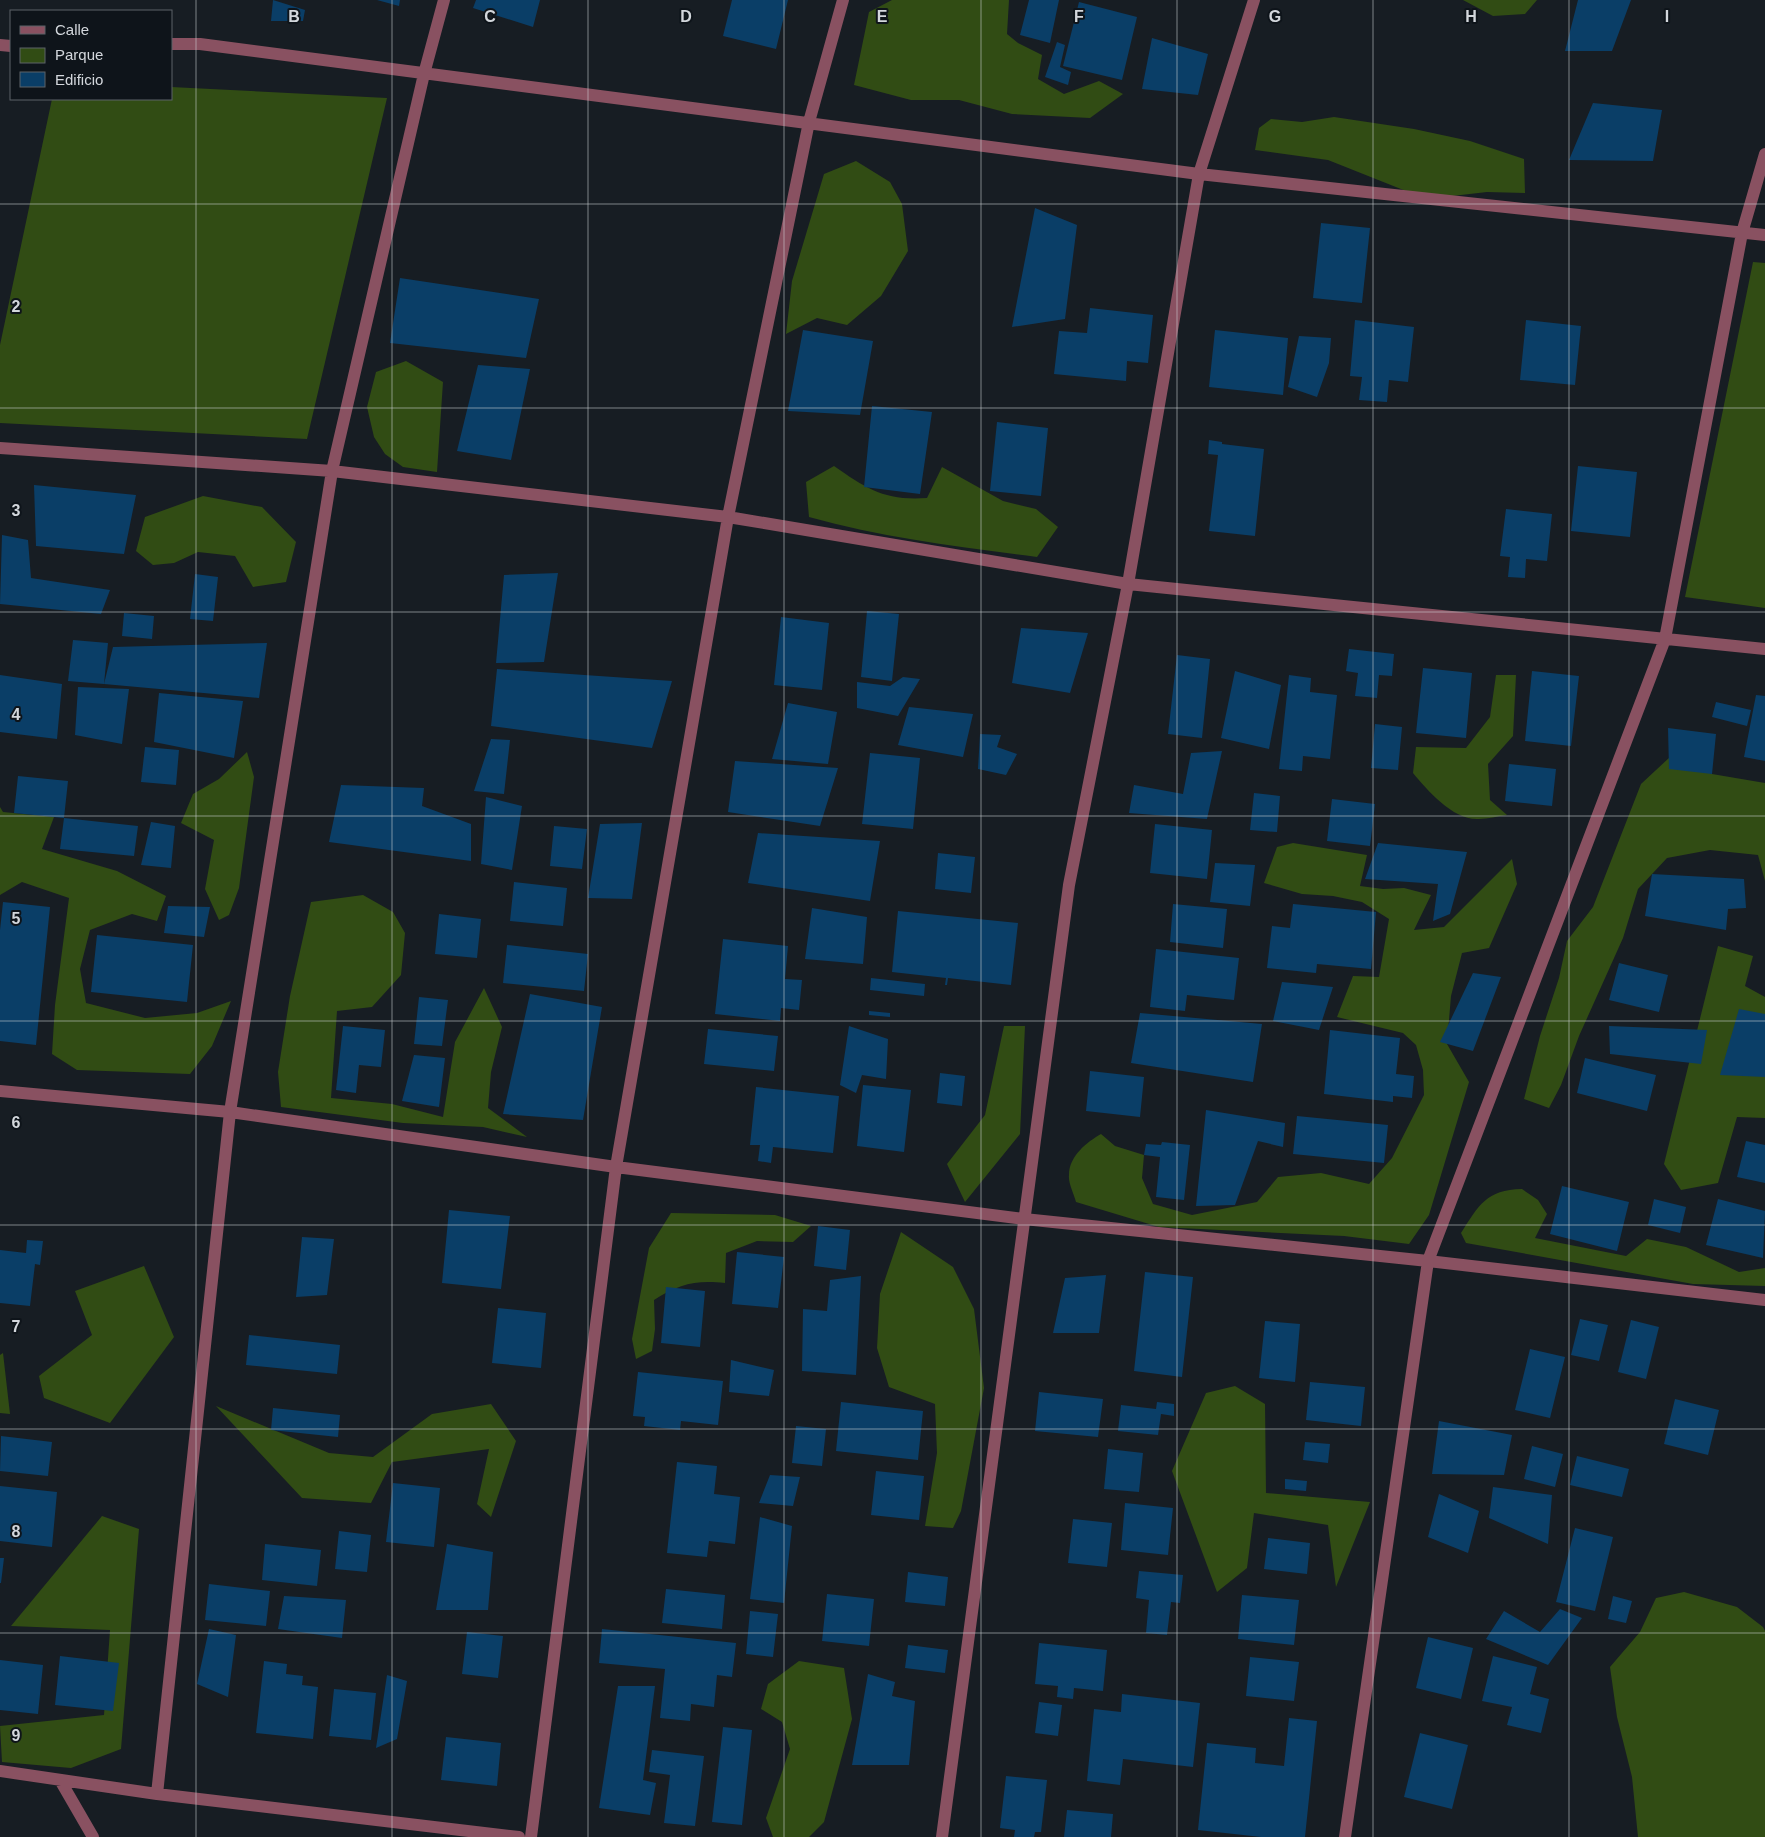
<svg xmlns="http://www.w3.org/2000/svg" width="1765" height="1837" font-family="Arial,sans-serif">
	<style>
		.green { fill: #314c14 }
		.building { fill: #0a3e67 }
		.lines { fill: none; stroke-linecap: round; stroke-linejoin: round }
		.minor { stroke: #895161; stroke-width: 12 }
		.grid { fill: none; stroke: #d3d7dc; stroke-width: 1; stroke-opacity: 0.55 }
		.grid-label { font-size: 16px; text-anchor: middle; font-weight: bold; fill: #d3d7dc; stroke: #0e141a; stroke-width: 4; stroke-linejoin: round; paint-order: stroke }
	</style>
	<rect width="100%" height="100%" fill="#171d23"/>
	<path class="green" d="M892,0H1009L1007,34L1018,43L1042,55L1038,79L1064,94L1099,81L1123,94L1090,118L1012,114L959,100H911L854,85L869,12Z
		M1463,0H1537L1525,14L1493,16Z
		M171,87L387,98L307,439L0,423V345L52,99H171Z
		M1334,117L1414,129L1470,141L1524,159L1525,193L1487,192L1426,199L1328,160L1255,150L1259,128L1271,119L1302,122Z
		M856,161L890,182L902,204L908,251L881,296L847,325L817,318L786,334L792,281L824,174Z
		M1753,262L1765,263V608L1685,597Z
		M406,361L443,382L437,472L403,467L385,454L374,437L367,407L376,372Z
		M834,466C867,489 885,501 927,498L942,467L1003,501L1036,509L1058,527L1037,557C960,547 884,538 809,517L806,482Z
		M203,496L262,507L296,542L286,582L253,587L235,556L198,552L174,563L153,565L136,551L145,517Z
		M1496,675H1516L1513,736L1488,764L1490,800L1507,815C1498,816 1488,819 1479,819C1454,821 1428,791 1413,773L1416,747L1466,748L1490,717Z
		M247,752L254,777L239,888L229,915L219,920L205,889L214,840L181,823L193,794L219,779Z
		M1670,757L1712,774L1765,783V881L1758,855L1710,850L1667,858L1638,889L1623,938L1579,1036L1561,1085L1549,1108L1524,1099L1540,1036L1559,978L1567,941L1593,907L1641,784Z
		M0,807L3,812L54,817L42,849L117,871L166,896L157,921L132,914L90,930L80,969L86,1003L145,1018L197,1013L231,1001L212,1046L190,1074L77,1070L52,1054L55,1005L69,898L22,882L0,895Z
		M1293,843L1367,855L1360,886L1383,889L1404,888L1431,895L1414,930L1444,927L1512,859L1517,884L1489,948L1462,953L1451,996L1447,1044L1469,1082L1429,1215L1409,1244L1344,1236L1159,1227L1076,1202C1074,1194 1068,1183 1069,1175C1069,1156 1087,1142 1101,1134L1115,1146L1144,1155L1142,1178L1153,1204L1192,1215L1257,1202L1278,1177L1321,1173L1369,1184L1392,1158L1424,1095L1423,1070L1416,1045L1403,1033L1337,1017L1353,976L1379,977L1389,919L1362,902L1333,896L1302,894L1264,883L1277,847Z
		M363,895L393,912L405,933L401,975L372,1007L337,1011L331,1098L392,1104L443,1117L455,1042L484,988L502,1027L491,1072L488,1108L527,1137L483,1127L403,1123L281,1107L278,1072L290,996L311,902Z
		M1718,946L1753,956L1745,986L1765,997V1118L1737,1117L1718,1183L1681,1190L1664,1164Z
		M1004,1026H1025L1020,1134L965,1202L947,1164L985,1115Z
		M1522,1189L1538,1200L1547,1214L1535,1238L1626,1256L1647,1239L1686,1247L1739,1272L1765,1268V1286L1693,1284L1466,1243L1461,1233C1479,1205 1486,1190 1522,1189Z
		M671,1213L775,1215L811,1226L793,1242L757,1241L726,1253L725,1283C695,1280 679,1284 654,1300L655,1329L652,1351L636,1359L632,1339L649,1248Z
		M901,1232L953,1267L974,1309L984,1388L961,1511L953,1528L925,1526L937,1453L935,1404L889,1387L877,1348L880,1294Z
		M144,1266L174,1337L110,1423L44,1398L39,1376L92,1335L75,1291Z
		M3,1353L10,1414L0,1413V1355Z
		M1235,1386L1265,1404L1266,1493L1370,1502L1336,1587L1328,1525L1254,1513L1247,1568L1217,1592L1172,1471L1206,1393Z
		M491,1404L516,1441L491,1517L477,1504L489,1449L392,1462L371,1503L302,1498L216,1406L329,1453L373,1457L432,1414Z
		M102,1516L139,1529L121,1749L71,1768L2,1762L0,1726L104,1715L110,1630L11,1626Z
		M1684,1592L1737,1607L1763,1627L1765,1631V1837H1638L1632,1777L1617,1717L1610,1667L1640,1632L1656,1598Z
		M799,1661L844,1668L852,1719L824,1822L809,1837H773L766,1818L790,1749L782,1722L761,1709L768,1684Z"/>
	<path class="building" d="M273,0L305,10L303,21H271Z
		M377,0H400L399,6Z
		M476,0H540L533,27L473,8Z
		M732,0H788L776,49L723,36Z
		M1029,0H1059L1050,43L1020,35Z
		M1578,0H1631L1612,51H1565Z
		M1079,2L1137,17L1122,80L1063,66Z
		M1152,38L1208,54L1198,95L1142,89Z
		M1057,42L1065,45L1060,67L1071,72L1068,85L1045,77Z
		M1593,103L1662,110L1653,161L1569,160Z
		M1035,208L1077,225L1065,319L1012,327Z
		M1321,223L1370,228L1362,303L1313,298Z
		M400,278L539,299L526,358L390,343Z
		M1090,308L1153,315L1148,363L1127,361L1126,381L1054,374L1059,331L1087,333Z
		M1355,320L1414,327L1408,382L1389,380L1387,402L1359,400L1362,377L1350,376Z
		M1526,320L1581,326L1575,385L1520,380Z
		M803,330L873,341L860,415L788,411Z
		M1215,330L1288,338L1283,395L1209,387Z
		M1299,336L1331,338L1329,363L1317,397L1288,387Z
		M478,365L530,369L511,460L457,451Z
		M872,406L932,412L920,494L864,487Z
		M997,422L1048,428L1041,496L990,491Z
		M1209,440L1222,442V444L1264,449L1255,536L1209,531L1218,455L1208,454Z
		M1578,466L1637,472L1630,537L1571,531Z
		M34,485L136,495L124,554L36,546Z
		M1506,509L1552,514L1547,561L1526,559L1525,578L1508,577L1510,557L1500,556Z
		M2,535L28,540L31,578L110,590L101,614L0,604Z
		M558,573L544,662L496,663L504,575Z
		M195,574L218,577L213,621L190,619Z
		M867,611L899,614L892,681L861,677Z
		M124,613L154,616L152,639L122,636Z
		M781,617L829,623L822,690L774,685Z
		M1021,628L1088,633L1070,693L1012,683Z
		M73,640L108,643L104,684L68,681Z
		M267,643L259,698L104,684L113,647Z
		M1349,649L1394,654L1392,676L1379,675L1377,698L1355,696L1358,673L1346,671Z
		M1177,655L1210,659L1202,738L1168,734Z
		M1423,668L1472,673L1466,738L1416,733Z
		M497,669L672,681L652,748L491,726Z
		M1235,671L1281,685L1269,749L1221,738Z
		M1532,671L1579,676L1571,746L1525,741Z
		M0,675L62,684L57,739L0,732Z
		M1289,675L1311,678L1310,692L1337,695L1330,759L1303,756L1302,771L1279,769Z
		M903,677L920,679L898,716L857,708V682L890,686Z
		M78,687L129,689L122,744L75,735Z
		M159,693L243,701L234,758L154,742Z
		M1756,695L1765,696V761L1744,757Z
		M1716,702L1751,710L1747,726L1712,717Z
		M788,703L837,712L828,764L772,759Z
		M909,707L973,714L963,757L898,745Z
		M1375,724L1402,727L1398,770L1371,768Z
		M1668,728L1716,734L1712,774L1669,769Z
		M980,734L1001,735L997,747L1017,754L1006,775L978,769Z
		M491,739L510,740L504,794L474,791Z
		M145,747L179,750L176,785L141,782Z
		M1222,751L1207,819L1129,813L1134,785L1183,794L1191,753Z
		M870,753L920,758L913,829L862,824Z
		M735,761L838,768L820,826L728,812Z
		M1509,764L1556,769L1552,806L1505,801Z
		M18,776L68,781L64,818L14,813Z
		M341,785L424,788L422,806L471,824V861L329,842Z
		M1254,793L1280,796L1277,832L1250,830Z
		M486,797L522,806L512,870L481,864Z
		M1332,799L1375,804L1370,846L1327,841Z
		M64,818L138,826L134,856L60,849Z
		M151,822L175,826L171,868L141,865Z
		M642,823L632,899L588,898L600,824Z
		M1155,824L1212,830L1207,879L1150,873Z
		M554,826L587,829L582,869L550,866Z
		M758,833L880,841L870,901L748,883Z
		M1378,843L1467,852L1450,914L1433,921L1438,884L1365,879Z
		M938,853L975,857L971,893L935,889Z
		M1215,863L1255,865L1250,906L1210,902Z
		M1652,874L1744,879L1746,908L1728,909L1726,930L1645,916Z
		M514,882L567,888L563,926L510,921Z
		M3,902L50,907L36,1045L0,1041V930Z
		M1173,904L1227,909L1223,948L1170,942Z
		M1293,904L1376,912L1371,969L1317,964L1316,973L1267,968L1272,926L1290,928Z
		M168,906L210,907L204,937L164,933Z
		M812,908L867,917L863,964L805,959Z
		M898,911L1018,923L1011,985L948,978L947,985H945L946,978L892,972Z
		M439,914L481,919L477,958L435,954Z
		M97,935L193,945L187,1002L91,992Z
		M723,939L788,946L785,979L802,980L799,1010L781,1008L780,1021L715,1014Z
		M507,945L588,954L584,991L503,983Z
		M1156,949L1239,958L1234,1000L1187,995L1185,1011L1150,1007Z
		M1619,963L1668,975L1659,1012L1609,1000Z
		M1473,973L1501,977L1473,1051L1440,1042Z
		M871,978L925,984L924,996L870,990Z
		M1282,982L1333,987L1319,1030L1273,1021Z
		M530,994L602,1007L583,1120L503,1114Z
		M419,997L448,1000L442,1046L414,1044Z
		M1739,1009L1765,1014V1077L1720,1075Z
		M869,1011L890,1013V1017L869,1015Z
		M1140,1013L1262,1024L1253,1082L1131,1063Z
		M343,1026L385,1030L381,1067L359,1065L356,1093L336,1090Z
		M849,1026L888,1039L886,1079L862,1075L856,1093L840,1085Z
		M1609,1026L1707,1030L1701,1064L1610,1054Z
		M708,1029L778,1036L774,1071L704,1064Z
		M1330,1030L1400,1038L1396,1074L1414,1076L1412,1098L1393,1096V1102L1324,1094Z
		M414,1055L445,1058L439,1107L402,1101Z
		M1585,1058L1656,1075L1647,1111L1577,1093Z
		M1090,1071L1144,1077L1140,1117L1086,1111Z
		M940,1073L965,1076L962,1106L937,1103Z
		M863,1085L911,1090L904,1152L857,1146Z
		M756,1087L839,1096L833,1153L773,1147L771,1163L758,1161L760,1145H750Z
		M1206,1110L1285,1123L1283,1147L1258,1141L1235,1205L1196,1206Z
		M1297,1116L1388,1125L1384,1163L1293,1154Z
		M1746,1141L1765,1145V1183L1737,1177Z
		M1162,1142L1190,1145L1184,1200L1156,1197L1160,1157L1144,1155L1146,1144L1161,1145Z
		M1562,1186L1629,1202L1617,1251L1550,1234Z
		M1654,1199L1686,1207L1680,1233L1648,1225Z
		M1718,1199L1765,1211L1763,1258L1706,1245Z
		M449,1210L510,1216L501,1289L442,1283Z
		M818,1226L850,1230L846,1270L814,1266Z
		M302,1237L334,1239L327,1295L296,1297Z
		M27,1240L43,1241L40,1265L35,1264L30,1306L0,1303V1250L26,1253Z
		M737,1252L784,1257L778,1308L732,1304Z
		M1145,1272L1193,1277L1182,1377L1134,1371Z
		M1106,1275L1099,1333H1053L1065,1278Z
		M861,1276L856,1375L802,1371L803,1309L827,1311L830,1280Z
		M666,1287L705,1291L700,1347L661,1343Z
		M498,1308L546,1313L541,1368L492,1363Z
		M1580,1319L1608,1325L1599,1361L1571,1355Z
		M1631,1320L1659,1327L1646,1379L1618,1372Z
		M1265,1321L1300,1324L1295,1382L1259,1378Z
		M249,1335L340,1345L337,1374L246,1365Z
		M1530,1349L1565,1357L1550,1418L1515,1410Z
		M731,1360L774,1370L769,1396L729,1392Z
		M638,1372L723,1381L718,1425L681,1421L680,1430L644,1426L645,1417L633,1416Z
		M1310,1382L1365,1387L1361,1426L1306,1420Z
		M1039,1392L1103,1399L1098,1437L1035,1431Z
		M1675,1399L1719,1410L1708,1455L1664,1444Z
		M841,1402L923,1411L918,1460L836,1451Z
		M1157,1402L1174,1404V1416L1161,1414L1158,1435L1118,1431L1121,1405L1156,1409Z
		M273,1408L340,1415L338,1437L271,1430Z
		M1439,1421L1512,1435L1504,1475L1432,1474Z
		M796,1426L826,1429L822,1466L792,1463Z
		M1,1436L52,1442L48,1476L0,1471Z
		M1305,1442L1330,1444L1328,1463L1303,1460Z
		M1532,1446L1563,1454L1555,1487L1524,1479Z
		M1108,1449L1143,1453L1139,1492L1104,1489Z
		M1577,1456L1629,1469L1622,1497L1570,1485Z
		M677,1462L717,1466L714,1494L740,1497L735,1544L709,1541L707,1557L667,1553Z
		M876,1471L924,1476L919,1520L871,1515Z
		M770,1475L800,1477L793,1506L759,1503Z
		M1285,1479L1307,1481L1306,1491L1285,1489Z
		M393,1483L440,1488L434,1547L386,1542Z
		M0,1486L57,1492L52,1547L0,1541Z
		M1493,1487L1552,1495L1548,1544L1489,1518Z
		M1439,1494L1479,1511L1468,1553L1428,1537Z
		M1125,1503L1173,1508L1168,1555L1121,1550Z
		M760,1517L792,1526L784,1603L750,1599Z
		M1073,1519L1112,1523L1107,1567L1068,1563Z
		M1575,1528L1613,1537L1595,1611L1556,1602Z
		M339,1531L371,1535L367,1572L335,1569Z
		M1268,1538L1310,1543L1307,1574L1264,1569Z
		M265,1544L321,1550L317,1586L262,1580Z
		M447,1544L493,1552L488,1610H436Z
		M0,1558H4L1,1583H0Z
		M1139,1571L1183,1575L1180,1603L1171,1602L1167,1635L1146,1633L1149,1600L1136,1598Z
		M908,1572L948,1577L945,1606L905,1602Z
		M209,1584L270,1591L266,1626L205,1620Z
		M666,1589L725,1595L722,1629L662,1623Z
		M827,1594L874,1599L869,1646L822,1641Z
		M1242,1595L1299,1600L1294,1645L1238,1639Z
		M284,1596L346,1600L342,1638L278,1629Z
		M1613,1596L1632,1601L1626,1623L1608,1619Z
		M1560,1609L1582,1618L1548,1665L1486,1639L1504,1611L1540,1632Z
		M750,1611L778,1614L773,1657L746,1654Z
		M209,1629L236,1635L228,1697L197,1684Z
		M602,1629L736,1643L732,1677L717,1675L714,1707L691,1704L690,1721L660,1718L665,1669L599,1663Z
		M467,1632L503,1636L498,1678L462,1674Z
		M1428,1637L1473,1648L1461,1699L1416,1688Z
		M1039,1643L1107,1650L1103,1691L1074,1688L1073,1699L1057,1697L1058,1686L1035,1684Z
		M908,1645L948,1650L945,1673L905,1668Z
		M60,1656L119,1663L113,1711L55,1705Z
		M1493,1656L1537,1667L1530,1694L1549,1699L1541,1733L1507,1725L1512,1707L1482,1701Z
		M1250,1657L1299,1662L1294,1701L1246,1696Z
		M0,1660L43,1665L38,1714L0,1710Z
		M264,1661L287,1664L286,1674L303,1676L302,1685L318,1687L313,1739L256,1733Z
		M868,1674L895,1682L892,1696L915,1701L909,1765H852Z
		M387,1675L407,1681L397,1739L376,1748Z
		M618,1686H655L643,1780L656,1783L650,1815L599,1808Z
		M334,1689L376,1693L371,1740L329,1736Z
		M1122,1694L1200,1703L1193,1767L1123,1759L1120,1785L1087,1781L1094,1709L1121,1712Z
		M1039,1702L1062,1705L1058,1736L1035,1733Z
		M1289,1718L1317,1721L1305,1837H1261L1198,1830L1207,1743L1256,1748L1255,1763L1284,1766Z
		M723,1727L752,1730L742,1825L712,1822Z
		M1420,1733L1468,1745L1452,1809L1404,1797Z
		M446,1737L501,1743L497,1786L441,1780Z
		M652,1750L704,1756L695,1826L664,1823L670,1775L649,1772Z
		M1006,1776L1047,1780L1041,1832H1035L1034,1837H1014L1015,1830L1000,1828Z
		M1067,1810L1113,1814L1111,1837H1064Z"/>
	<g class="lines">
		<path class="minor" d="M171,44H200L1199,174L1765,235
			M0,45L11,46
			M0,448L332,471L728,517L1128,584L1765,649
			M0,1091L230,1112L616,1167L1024,1219L1428,1261L1765,1300
			M0,1771L157,1794L519,1837
			M60,1780L93,1837
			M157,1794L230,1112L332,471L424,74L444,0
			M531,1837L616,1167L728,517L809,122L843,0
			M942,1837L1069,885L1128,584L1199,174L1254,0
			M1345,1837L1428,1261L1665,639L1742,233L1765,154"/>
	</g>
	<path class="grid" d="M196,0V1837M392,0V1837M588,0V1837M784,0V1837M981,0V1837M1177,0V1837M1373,0V1837M1569,0V1837M0,204H1765M0,408H1765M0,612H1765M0,816H1765M0,1021H1765M0,1225H1765M0,1429H1765M0,1633H1765"/>
	<g class="grid-label">
		<text x="294" y="22">B</text>
		<text x="490" y="22">C</text>
		<text x="686" y="22">D</text>
		<text x="882" y="22">E</text>
		<text x="1079" y="22">F</text>
		<text x="1275" y="22">G</text>
		<text x="1471" y="22">H</text>
		<text x="1667" y="22">I</text>
		<text x="16" y="312">2</text>
		<text x="16" y="516">3</text>
		<text x="16" y="720">4</text>
		<text x="16" y="924">5</text>
		<text x="16" y="1128">6</text>
		<text x="16" y="1332">7</text>
		<text x="16" y="1537">8</text>
		<text x="16" y="1741">9</text>
	</g>
	<rect x="10" y="10" width="162" height="90" fill="#0e141a" stroke="#5d6268"/>
	<rect x="20" y="26" width="25" height="8" fill="#895161" stroke="#5d6268"/>
	<text x="55" y="35" font-size="15" fill="#d3d7dc">Calle</text>
	<rect x="20" y="48" width="25" height="15" fill="#314c14" stroke="#5d6268"/>
	<text x="55" y="60" font-size="15" fill="#d3d7dc">Parque</text>
	<rect x="20" y="72" width="25" height="15" fill="#0a3e67" stroke="#5d6268"/>
	<text x="55" y="85" font-size="15" fill="#d3d7dc">Edificio</text>
</svg>
